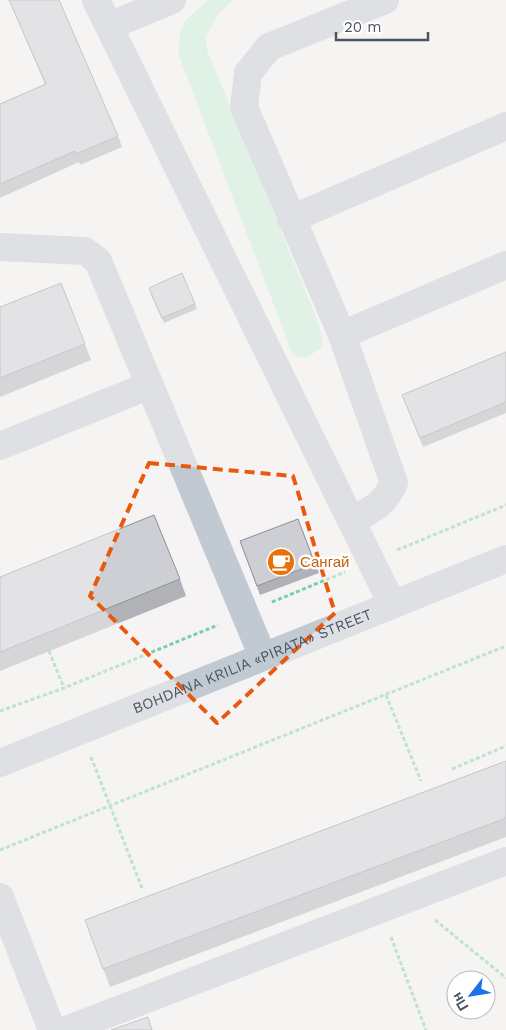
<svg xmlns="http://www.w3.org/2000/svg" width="506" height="1030" font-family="'Work Sans',sans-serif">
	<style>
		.green { fill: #c3f1d5 }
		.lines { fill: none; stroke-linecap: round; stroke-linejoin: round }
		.path { stroke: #7ad0a6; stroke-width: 3; stroke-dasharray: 4 2.5; stroke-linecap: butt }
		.minor { stroke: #c1cad2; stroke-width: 28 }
		.wall { fill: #b0b2b7 }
		.building { fill: #cdcfd5; stroke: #909195 }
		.marked { fill: none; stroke: #e8590c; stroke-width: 4; stroke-dasharray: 10 6; stroke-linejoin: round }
		.labels { text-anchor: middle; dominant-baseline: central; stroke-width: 5; stroke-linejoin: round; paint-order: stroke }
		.food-label { font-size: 15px; fill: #c56008; stroke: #fff; text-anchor: start }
		.street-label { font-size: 15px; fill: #4a5661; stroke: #fff }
	</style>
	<rect width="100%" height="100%" fill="#f5f3f3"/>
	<path class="green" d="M209,0H233L220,12L206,36L207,50L318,322L323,341L320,349L307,357H300L293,355L179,56C178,47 179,33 183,25C187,17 202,6 209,0Z"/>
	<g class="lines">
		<path class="path" d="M397,550L506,505
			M272,602L345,572
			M49,651L64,688
			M386,695L421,781
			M0,711L64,688L218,625
			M91,757L142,888
			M452,769L506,746
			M0,850L506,646
			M435,920L506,978
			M391,937L426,1030"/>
		<g class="minor">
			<path d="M96,0L392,604"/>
			<path d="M109,26L172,0"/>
			<path d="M291,219L506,126"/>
			<path d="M0,247L85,251L98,261L263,657"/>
			<path d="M342,335L506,265"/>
			<path d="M0,446L150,385"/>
			<path d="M351,521C374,508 382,507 394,483L342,335L244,107L248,73L269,47L385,0"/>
			<path id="s1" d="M0,763L506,559"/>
			<path d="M0,897L52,1030"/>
			<path d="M66,1030L506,861"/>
		</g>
	</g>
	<path class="wall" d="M9,0H59L118,136L122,147L80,165L79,162L0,198V104L45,84Z
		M150,293L195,304L197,309L164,323Z
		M0,307L85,344L91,360L0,397Z
		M506,352V413L423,447L402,395Z
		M298,519L319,573L260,595L240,541Z
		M0,577L180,579L186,596L0,671Z
		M506,761V837L110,987L85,920Z"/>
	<path class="building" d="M9,0H59L118,136L76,154L75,151L0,184V104L46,84Z
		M182,273L195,304L162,318L149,288Z
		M61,283L85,344L0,378V307Z
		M506,352V402L420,438L402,395Z
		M154,515L180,579L0,652V577Z
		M298,519L315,564L257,586L240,541Z
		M506,761V818L103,969L85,920Z
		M148,1017L152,1030H111Z"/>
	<path d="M0 0H506V1030H0ZM149,463L293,476L335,613L217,723L90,596Z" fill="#f5f3f3" fill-opacity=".55" fill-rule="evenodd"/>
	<path class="marked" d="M149,463L293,476L335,613L217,723L90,596Z"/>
	<defs>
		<symbol id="cafe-disc" viewBox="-11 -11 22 22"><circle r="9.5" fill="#e8710a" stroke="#fff"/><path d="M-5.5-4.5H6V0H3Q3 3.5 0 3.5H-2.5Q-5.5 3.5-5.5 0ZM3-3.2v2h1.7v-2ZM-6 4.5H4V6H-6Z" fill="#fff"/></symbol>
	</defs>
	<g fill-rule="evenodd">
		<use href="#cafe-disc" x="265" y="546" width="32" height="32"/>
	</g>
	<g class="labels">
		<g class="food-label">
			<text x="300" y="562">Сангай</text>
		</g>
		<g class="street-label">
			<text stroke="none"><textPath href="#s1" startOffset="272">BOHDANA KRILIA «PIRATA» STREET</textPath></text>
		</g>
	</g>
	<g transform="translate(471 995) rotate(239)"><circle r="24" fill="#ffffff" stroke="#b7bbc0"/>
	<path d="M0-4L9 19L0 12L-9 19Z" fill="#1a73e8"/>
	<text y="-8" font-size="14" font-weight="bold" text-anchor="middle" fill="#4a5661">Пн</text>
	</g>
	<path d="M336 32v8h92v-8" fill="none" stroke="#4a5661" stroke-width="2.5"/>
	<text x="344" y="32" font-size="15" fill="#4a5661" stroke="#ffffff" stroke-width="4" paint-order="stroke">20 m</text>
</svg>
